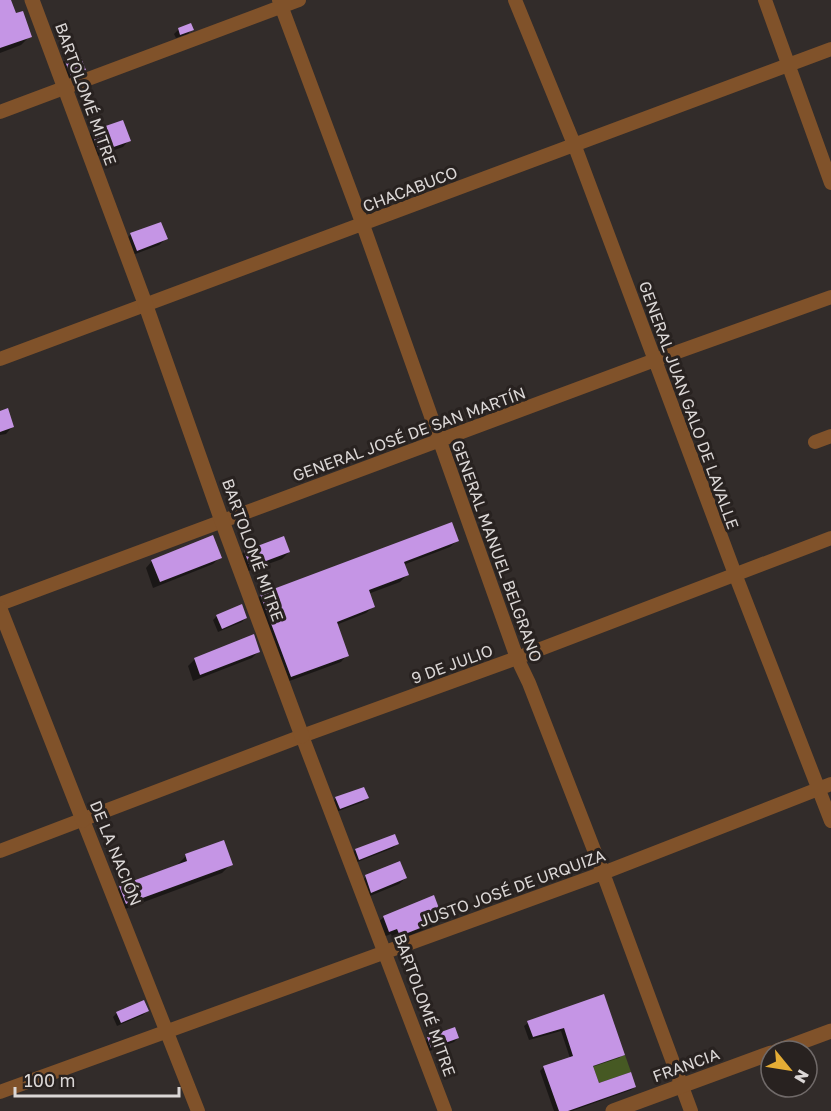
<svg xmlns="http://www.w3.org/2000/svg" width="831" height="1111" font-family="'Golos Text',sans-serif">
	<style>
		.green { fill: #465923 }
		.shadow { fill: #0007 }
		.building { fill: #c595e5 }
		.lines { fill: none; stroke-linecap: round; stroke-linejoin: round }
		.minor { stroke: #80522a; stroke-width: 14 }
		.tertiary { stroke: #80522a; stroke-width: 15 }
		.labels { text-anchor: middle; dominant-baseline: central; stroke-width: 6; stroke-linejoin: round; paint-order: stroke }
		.street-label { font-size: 16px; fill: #dbd7d6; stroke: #282220 }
	</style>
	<rect width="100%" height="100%" fill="#322c2a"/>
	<path class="green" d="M625,1055L631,1072L599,1083L593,1066Z"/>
	<path class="shadow" d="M0,0H9L15,15L30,36L21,45L0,53Z
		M179,29H192L188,34L176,38L174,34Z
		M65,60L84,70L80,74L66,79L61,64Z
		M92,132L129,140L123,147L92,158L85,139Z
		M131,234L166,239L159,245L130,256L125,241Z
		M0,413L12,427L6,434L0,435Z
		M457,541L450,547L403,565L407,575L400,582L368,594L373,607L366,613L336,625L347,655L341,662L284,683L254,602L261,595Z
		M244,552H289L282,559L243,573L238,559Z
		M220,557L213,564L153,588L146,568L152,561Z
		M217,616L246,618L242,622L218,632L213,620Z
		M259,651L252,658L193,681L188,666L195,659Z
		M336,798H367L363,802L336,812L332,803Z
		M397,844L393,848L355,863L351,854L355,850Z
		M186,856L231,864L222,873L117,912L111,896L120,887L177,865Z
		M366,877L406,878L399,884L365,898L359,883Z
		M384,917L442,919L435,925L394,942L391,934L383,937L377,923Z
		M603,996L623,1054L619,1058L592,1067L598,1085L635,1087L631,1090L572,1111H554L540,1071L544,1067L570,1058L561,1031L529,1040L524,1026L528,1023Z
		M147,1011L143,1015L117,1026L113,1017L117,1013Z
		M455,1029L458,1038L454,1042L427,1052L423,1043L427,1039Z"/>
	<path class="building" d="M0,0H11L16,13L23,11L32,37L0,48Z
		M191,23L194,30L180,35L178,28Z
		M79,53L86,70L71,76L64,59Z
		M123,120L131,141L99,152L91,131Z
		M161,222L168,239L137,251L130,233Z
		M8,408L14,427L0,432V411Z
		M452,522L459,541L404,562L409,575L369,590L375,607L337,622L349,656L291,677L260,594Z
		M213,535L222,558L160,582L151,560Z
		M284,536L290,552L250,567L244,551Z
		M242,604L247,618L222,629L216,615Z
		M254,634L260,652L200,675L194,658Z
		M364,787L369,798L340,809L335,797Z
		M395,834L399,844L359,860L355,849Z
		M224,840L233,865L126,904L119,886L187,861L185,854Z
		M400,861L407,878L371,893L365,875Z
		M434,895L443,919L400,936L397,929L389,932L383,916Z
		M604,994L625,1055L593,1066L599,1083L631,1072L636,1087L568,1111H559L543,1066L573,1056L564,1028L533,1037L527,1021Z
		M144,1000L149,1011L121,1023L116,1012Z
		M455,1027L459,1038L431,1048L427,1037Z"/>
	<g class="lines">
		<path class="minor" d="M279,0L363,225L517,658L529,683L603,873L691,1111
			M515,0L574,144L735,574L831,821
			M765,0L831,183
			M0,112L299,0
			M0,359L831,49
			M815,442L831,436
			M0,604L655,360L831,297
			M302,736L445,1111
			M83,820L198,1111
			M0,851L302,736L517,658L831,538
			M0,1092L603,873L831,784"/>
		<path class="tertiary" d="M32,0L146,306L222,521L302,736
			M0,609L83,820
			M777,1051L831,1031
			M613,1111L771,1053"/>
	</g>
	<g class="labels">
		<g class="street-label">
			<text transform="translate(86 94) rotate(70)">BARTOLOMÉ MITRE</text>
			<text transform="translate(410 189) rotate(-21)">CHACABUCO</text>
			<text transform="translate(689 405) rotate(70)">GENERAL JUAN GALO DE LAVALLE</text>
			<text transform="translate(409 434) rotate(-20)">GENERAL JOSÉ DE SAN MARTÍN</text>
			<text transform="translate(253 550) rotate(70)">BARTOLOMÉ MITRE</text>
			<text transform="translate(497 551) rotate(70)">GENERAL MANUEL BELGRANO</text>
			<text transform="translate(452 664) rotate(-20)">9 DE JULIO</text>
			<text transform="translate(116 853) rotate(68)">DE LA NACIÓN</text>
			<text transform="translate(512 888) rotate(-20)">JUSTO JOSÉ DE URQUIZA</text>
			<text transform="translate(425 1005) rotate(70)">BARTOLOMÉ MITRE</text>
			<text transform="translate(686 1065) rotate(-20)">FRANCIA</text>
		</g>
	</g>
	<g transform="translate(789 1069) rotate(120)"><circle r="28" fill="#282220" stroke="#706a69" stroke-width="1.5"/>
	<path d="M0-4.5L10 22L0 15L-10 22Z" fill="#e5ad35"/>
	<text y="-9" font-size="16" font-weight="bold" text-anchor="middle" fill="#dbd7d6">N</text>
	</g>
	<path d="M15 1087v9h164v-9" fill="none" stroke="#dbd7d6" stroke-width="3"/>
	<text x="24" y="1087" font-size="18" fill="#dbd7d6" stroke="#282220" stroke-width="4.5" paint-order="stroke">100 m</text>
</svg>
